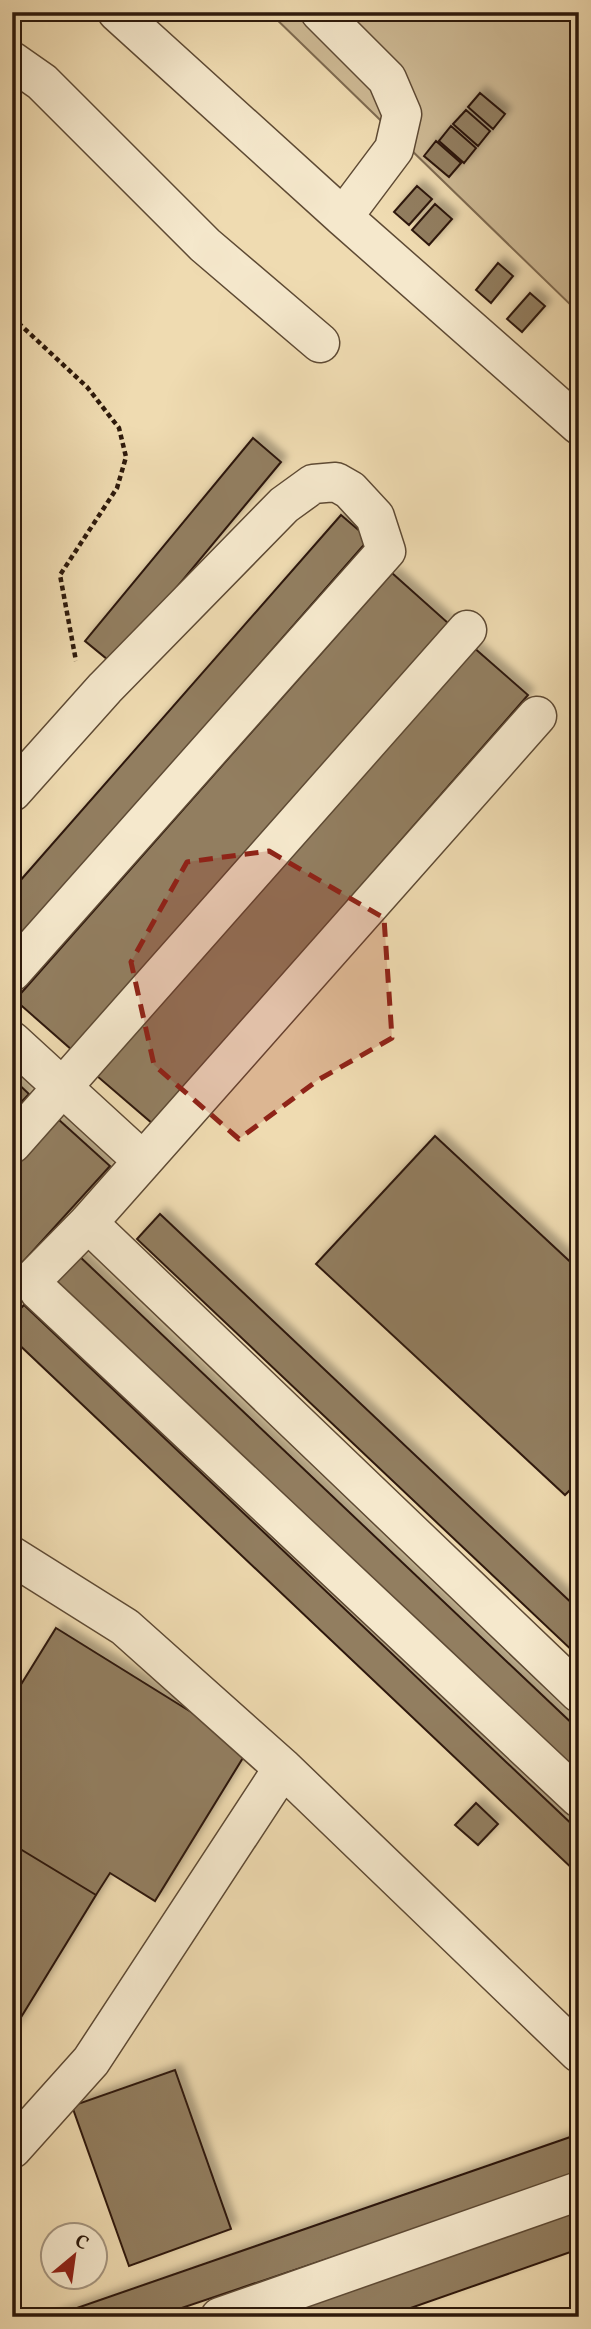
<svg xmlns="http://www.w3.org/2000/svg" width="591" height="2329" font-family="Vollkorn,serif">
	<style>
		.green { fill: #ceba95; stroke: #7e6a50; stroke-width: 2 }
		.building { fill: #927e61; stroke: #2d190b; stroke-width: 2; filter: url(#shadow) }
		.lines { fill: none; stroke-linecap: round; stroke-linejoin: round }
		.minor-casing { stroke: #5e4a34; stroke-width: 41 }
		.path { stroke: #2d190b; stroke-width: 4.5; stroke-dasharray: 5 3.5; stroke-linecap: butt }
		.minor { stroke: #f5e8cc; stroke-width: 38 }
		.marked { fill: #8f2418; fill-opacity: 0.2; stroke: #8f2418; stroke-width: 5; stroke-dasharray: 14 9; stroke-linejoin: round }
	</style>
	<defs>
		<filter id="shadow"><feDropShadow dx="6" dy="-6" stdDeviation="3.5" flood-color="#0004"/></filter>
	</defs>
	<rect width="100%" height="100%" fill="#efdbb1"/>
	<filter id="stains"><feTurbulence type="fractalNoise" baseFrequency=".00286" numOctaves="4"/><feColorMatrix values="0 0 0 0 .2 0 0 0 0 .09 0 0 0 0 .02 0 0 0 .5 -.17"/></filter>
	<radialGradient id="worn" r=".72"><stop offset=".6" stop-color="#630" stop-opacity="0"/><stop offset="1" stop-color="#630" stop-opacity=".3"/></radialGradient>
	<path class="green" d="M269,12H579V313Z"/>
	<path class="building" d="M480,93L505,114L493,129L468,107Z
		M466,110L490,131L478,146L453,124Z
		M451,126L476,148L464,163L439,141Z
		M436,141L461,163L449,177L424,156Z
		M417,186L432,199L409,225L394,212Z
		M435,204L452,219L429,245L412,230Z
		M498,263L513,276L491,303L476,290Z
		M530,293L545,306L522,332L507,319Z
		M253,438L281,462L113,664L85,641Z
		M341,515L369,539L12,947V890Z
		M392,573L448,623L72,1050L15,1000Z
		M472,646L528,695L153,1124L97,1076Z
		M12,1078L29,1094L12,1112Z
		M58,1119L110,1166L12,1274V1169Z
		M435,1136L579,1270V1481L565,1495L316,1264Z
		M160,1214L579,1610V1657L137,1239Z
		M77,1254L579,1730V1777L53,1279Z
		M24,1305L579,1831V1875L12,1338V1317Z
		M56,1628L249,1748L155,1901L110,1873L96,1895L12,1844V1699Z
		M476,1803L498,1824L478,1845L455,1825Z
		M12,1844L96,1895L12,2032Z
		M175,2070L231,2229L129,2266L72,2106Z
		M579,2134V2174L155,2317H51Z
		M579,2211V2249L385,2317H274Z"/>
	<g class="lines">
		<defs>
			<path id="minor" d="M117,12L343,217L579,425
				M320,12L387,79L402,114L394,149L343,217
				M12,61L42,82L205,245L320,343
				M537,716L88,1223L36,1276L39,1291L579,1798
				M12,792L105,688L284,505L313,484L336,482L350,490L375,517L386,551L12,972
				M12,1041L143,1161
				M12,1144L467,630
				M88,1223L579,1693
				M12,1556L125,1627L283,1768L579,2053
				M12,2149L91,2061L283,1768
				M220,2317L579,2191"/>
		</defs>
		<use href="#minor" class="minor-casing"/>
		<path class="path" d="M12,317L87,387L119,428L126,457L117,488L60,575L76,661"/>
		<use href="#minor" class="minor"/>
	</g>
	<path class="marked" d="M269,851L384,918L392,1038L318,1080L239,1139L154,1065L131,962L187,862Z"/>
	<rect width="591" height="2329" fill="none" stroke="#efdbb1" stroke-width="42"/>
	<rect x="14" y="14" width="563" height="2301" fill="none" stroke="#2d190b" stroke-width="3.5"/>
	<rect x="21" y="21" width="549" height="2287" fill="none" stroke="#2d190b" stroke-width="2"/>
	<g transform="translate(74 2256) rotate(29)"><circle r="33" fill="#f5e8cc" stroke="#a5957f" stroke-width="2"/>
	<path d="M0-5L12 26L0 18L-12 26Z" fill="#8f2418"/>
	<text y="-10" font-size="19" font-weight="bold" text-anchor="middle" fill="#2d190b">С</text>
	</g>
	<rect width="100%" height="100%" filter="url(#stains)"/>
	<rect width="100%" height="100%" fill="url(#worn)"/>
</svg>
